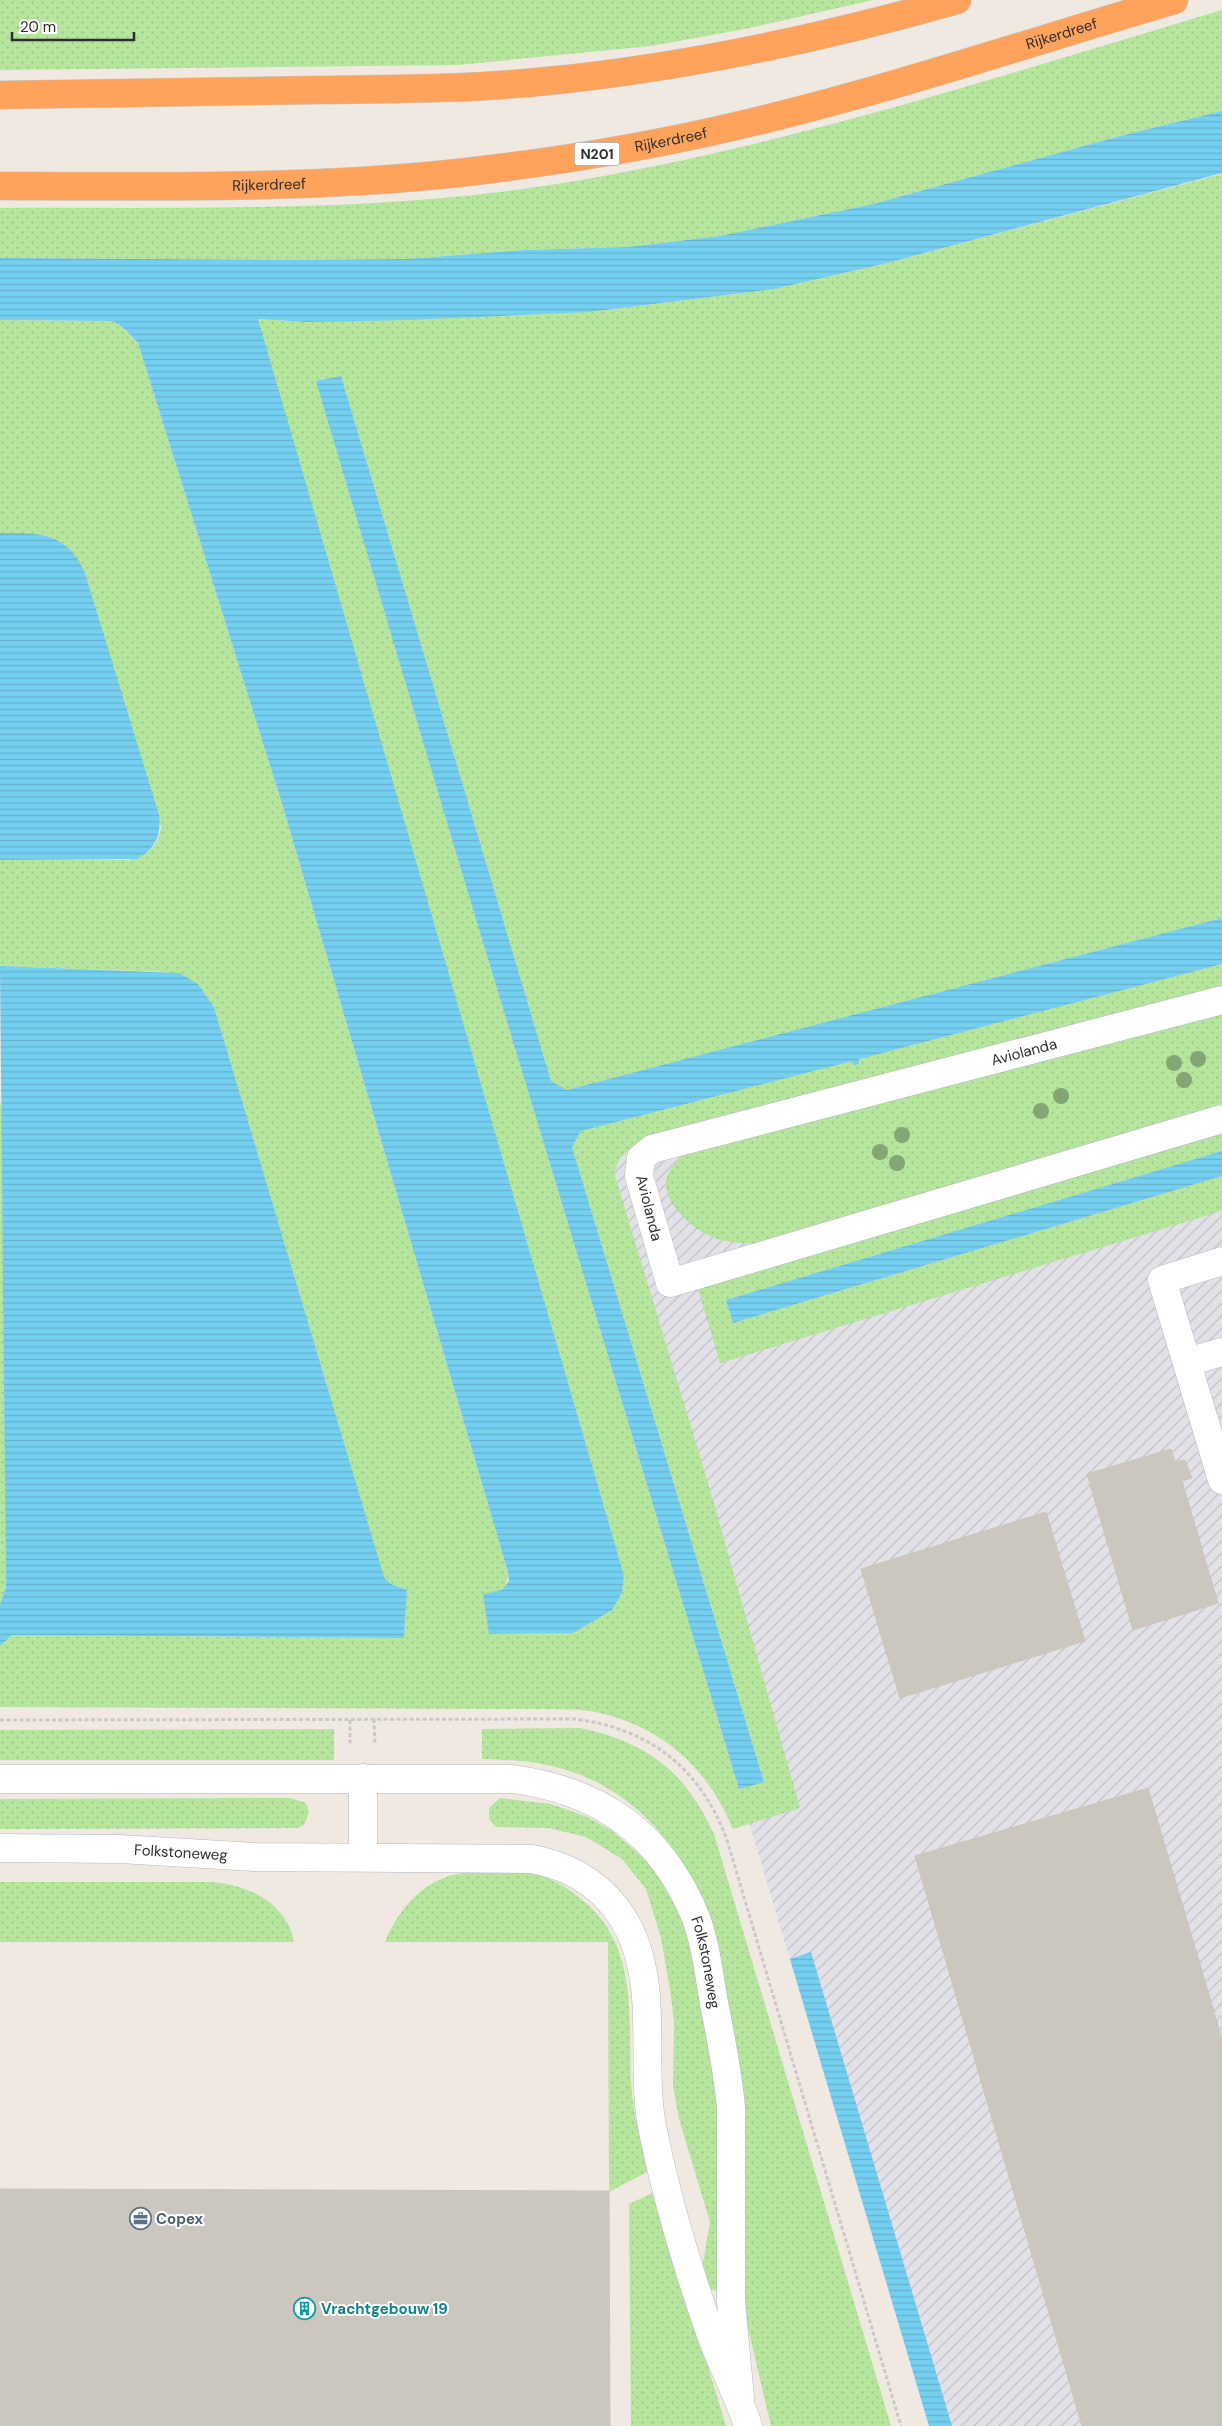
<svg xmlns="http://www.w3.org/2000/svg" width="1222" height="2426" font-family="'DM Sans',sans-serif">
	<style>
		.industrial { fill: url(#industrial-furrows) }
		.grass { fill: url(#grass-dots) }
		.water { fill: url(#water-rules) }
		.building { fill: #cbc7bf; stroke: #cbc5ba }
		.lines { fill: none; stroke-linecap: round; stroke-linejoin: round }
		.minor-casing { stroke: #b4b7c1; stroke-width: 29 }
		.highway-casing { stroke: #c9c9c9; stroke-width: 29 }
		.path { stroke: #c9c9c9; stroke-width: 3; stroke-dasharray: 4 2.5; stroke-linecap: butt }
		.minor { stroke: #fff; stroke-width: 28 }
		.highway { stroke: #ffa35c; stroke-width: 28 }
		.tree { fill: #84a574 }
		.labels { text-anchor: middle; dominant-baseline: central; stroke-width: 4; stroke-linejoin: round; paint-order: stroke }
		.shield { fill: #fff; stroke: #6d6d6d; stroke-width: 1 }
		.shield-label { font-size: 14px; font-weight: bold; fill: #2e2e2e }
		.street-label { font-size: 15px; fill: #2e2e2e; stroke: #fff }
		.service-label { font-size: 15px; font-weight: bold; fill: #4e5e75; stroke: #fff; text-anchor: start }
		.culture-label { font-size: 15px; font-weight: bold; fill: #0d838f; stroke: #fff; text-anchor: start }
	</style>
	<defs>
		<pattern id="industrial-furrows" width="10" height="10" patternUnits="userSpaceOnUse" patternTransform="scale(1.25)"><rect width="10" height="10" fill="#e3e1e8"/><path d="M-1 1l2-2M0 10L10 0M9 11l2-2" fill="none" stroke="#c3c1c7"/></pattern>
		<pattern id="grass-dots" width="8" height="8" patternUnits="userSpaceOnUse" patternTransform="scale(1.25)"><rect width="8" height="8" fill="#b6e59e"/><path d="M2 2h.1M6 6h.1" fill="none" stroke="#9dc588" stroke-width="1.8" stroke-linecap="round"/></pattern>
		<pattern id="water-rules" width="6" height="5" patternUnits="userSpaceOnUse" patternTransform="scale(1.25)"><rect width="6" height="5" fill="#75cff0"/><path d="M0 2.5h6" fill="none" stroke="#66b2ce"/></pattern>
	</defs>
	<rect width="100%" height="100%" fill="#efe9e1"/>
	<path class="industrial" d="M1222,174V2426H929L739,1789L459,863L316,381L517,316Z"/>
	<path class="grass" d="M0,0H873L745,29L651,46L458,65L0,70Z
		M1222,10V111L1120,136L873,204L721,236L628,247L524,250L407,259L296,260L0,258V208C183,207 369,213 550,185C779,149 1000,76 1222,10Z
		M1222,174V918L567,1090L551,1081L341,376L317,381L459,863L739,1789L764,1781L572,1147L581,1131L852,1060L859,1064L858,1059L1222,964V990L638,1143C625,1151 615,1161 615,1176L707,1479L800,1808L733,1829C708,1769 664,1728 600,1713C582,1708 561,1710 543,1709L0,1707V1646L12,1635L404,1638L407,1590L389,1583L384,1578L214,1007L198,984L166,972L0,966V860H129C147,855 158,847 161,827L85,573L46,536L0,533V320L113,321L126,330L138,343L283,807L508,1572C509,1582 493,1620 489,1634L573,1633L611,1610L622,1593L624,1575L257,319L306,322L589,312L774,289L887,263Z
		M1222,1012V1107L768,1242C752,1244 737,1244 721,1240C699,1235 659,1204 667,1177C670,1167 679,1160 686,1153Z
		M0,1101L3,1119L6,1588L0,1604Z
		M1222,1129V1151L726,1300L733,1323L1222,1176V1211L720,1363L697,1286Z
		M580,1728C647,1742 685,1771 714,1834L891,2426H771L747,2324L705,1907C676,1837 624,1781 547,1765C526,1760 504,1760 482,1759V1729Z
		M334,1729V1760H0V1730Z
		M290,1798L306,1803L309,1812L304,1825L297,1828L0,1829V1799Z
		M500,1798L551,1804L585,1816L611,1830L642,1856L657,1873L669,1889L687,1929L720,2098L718,2289L716,2291L709,2289L702,2268L710,2222L679,2119L673,2086L674,2021L670,1989L661,1938L646,1889L622,1859L586,1837L548,1828L496,1827L489,1819V1808Z
		M528,1872C550,1877 564,1885 581,1899C639,1944 628,2017 631,2082C633,2112 640,2142 649,2171L609,2192L608,1942H385C399,1908 424,1879 462,1873C483,1870 507,1872 528,1872Z
		M0,1882H208C245,1883 287,1902 294,1942H0Z
		M655,2192L726,2426H631L629,2204Z"/>
	<path class="water" d="M1222,111V173L887,263L774,289L589,312L409,320L306,322L258,319L624,1575L622,1593L612,1610L573,1633L489,1634L483,1594L502,1590L509,1581L508,1572L283,807L138,343L126,330L113,321L0,320V258L296,260L407,259L524,250L628,247L720,236L873,204L1120,136Z
		M341,376L551,1081L567,1090L1222,918V964L859,1059V1064L854,1065L852,1061L581,1131L572,1147L764,1782L739,1789L459,863L316,381Z
		M0,533C40,533 67,532 85,573L159,815C162,834 155,850 137,859L0,860Z
		M0,966L179,973L198,984L214,1007L384,1577L389,1583L407,1590L404,1638L12,1635L0,1646V1604L6,1588Z
		M1222,1151V1176L733,1323L726,1300Z
		M811,1952L952,2426H929L790,1959Z"/>
	<path class="building" d="M1171,1449L1175,1462L1185,1460L1192,1478L1182,1481L1218,1603L1133,1630L1087,1474Z
		M1046,1512L1085,1641L900,1698L861,1569Z
		M1148,1788L1222,2039V2426H1082L915,1856Z
		M0,2189L609,2191L610,2426H0Z"/>
	<g class="lines">
		<defs>
			<g id="minor">
				<path d="M1222,1000L652,1149L641,1158L639,1176L670,1283L1222,1119"/>
				<path d="M1222,1261L1162,1280L1222,1480"/>
				<path d="M1187,1362L1222,1352"/>
				<path d="M363,1778V1857"/>
				<path id="s1" d="M0,1779H513C601,1791 662,1834 696,1918C706,1945 709,1975 714,2003C721,2038 728,2073 731,2108V2301L740,2398"/>
				<path id="s2" d="M0,1848L120,1849L255,1857L532,1859C575,1867 609,1890 629,1929C660,1992 639,2065 653,2131C667,2200 688,2269 711,2335C722,2366 738,2394 748,2426"/>
			</g>
			<g id="highway">
				<path d="M0,95C107,93 214,92 320,90C396,89 473,89 548,81C687,67 823,38 957,0"/>
				<path id="s3" d="M0,186C164,186 330,190 492,169C580,158 667,143 753,122C895,88 1034,41 1174,0"/>
			</g>
		</defs>
		<use href="#minor" class="minor-casing"/>
		<use href="#highway" class="highway-casing"/>
		<path class="path" d="M374,1719L375,1744
			M0,1720L574,1719C650,1728 701,1769 727,1840L901,2426
			M350,1720V1744"/>
		<use href="#minor" class="minor"/>
		<use href="#highway" class="highway"/>
	</g>
	<g class="tree">
		<circle cx="1198" cy="1059" r="8"/>
		<circle cx="1174" cy="1063" r="8"/>
		<circle cx="1184" cy="1080" r="8"/>
		<circle cx="1061" cy="1096" r="8"/>
		<circle cx="1041" cy="1111" r="8"/>
		<circle cx="902" cy="1135" r="8"/>
		<circle cx="880" cy="1152" r="8"/>
		<circle cx="897" cy="1163" r="8"/>
	</g>
	<defs>
		<symbol id="office-ring" viewBox="-11 -11 22 22"><circle r="9.5" fill="#fff" stroke="#5c6f8a" stroke-width="1.5"/><path d="M-6-3h4V-5.5h4V-3h4V5H-6ZM-1-4.5V-3h2v-1.5ZM-6 0V1H6V0Z" fill="#5c6f8a"/></symbol>
		<symbol id="building-ring" viewBox="-11 -11 22 22"><circle r="9.5" fill="#fff" stroke="#0f9aa8" stroke-width="1.5"/><path d="M-4-6H4V6H1V3H-1V6H-4ZM-2.5-4.3h1.7v1.8h-1.7ZM.8-4.3h1.7v1.8H.8ZM-2.5-1h1.7V.8h-1.7ZM.8-1h1.7V.8H.8Z" fill="#0f9aa8"/></symbol>
	</defs>
	<g fill-rule="evenodd">
		<use href="#office-ring" x="128" y="2206" width="25" height="25"/>
		<use href="#building-ring" x="292" y="2296" width="25" height="25"/>
	</g>
	<g class="labels">
		<rect class="shield" x="574.5" y="142.5" width="45" height="23" rx="4"/>
		<g class="shield-label">
			<text x="597" y="154">N201</text>
		</g>
		<g class="street-label">
			<text stroke="none"><textPath href="#s3" startOffset="1079">Rijkerdreef</textPath></text>
			<text stroke="none"><textPath href="#s3" startOffset="674">Rijkerdreef</textPath></text>
			<text stroke="none"><textPath href="#s3" startOffset="269">Rijkerdreef</textPath></text>
			<text transform="translate(1024 1052) rotate(-15)">Aviolanda</text>
			<text transform="translate(649 1208) rotate(76)">Aviolanda</text>
			<text stroke="none"><textPath href="#s2" startOffset="181">Folkstoneweg</textPath></text>
			<text stroke="none"><textPath href="#s1" startOffset="801">Folkstoneweg</textPath></text>
		</g>
		<g class="service-label">
			<text x="156" y="2219">Copex</text>
		</g>
		<g class="culture-label">
			<text x="321" y="2309">Vrachtgebouw 19</text>
		</g>
	</g>
	<path d="M12 32v8h122v-8" fill="none" stroke="#2e2e2e" stroke-width="2.5"/>
	<text x="20" y="32" font-size="15" fill="#2e2e2e" stroke="#ffffff" stroke-width="4" paint-order="stroke">20 m</text>
</svg>
